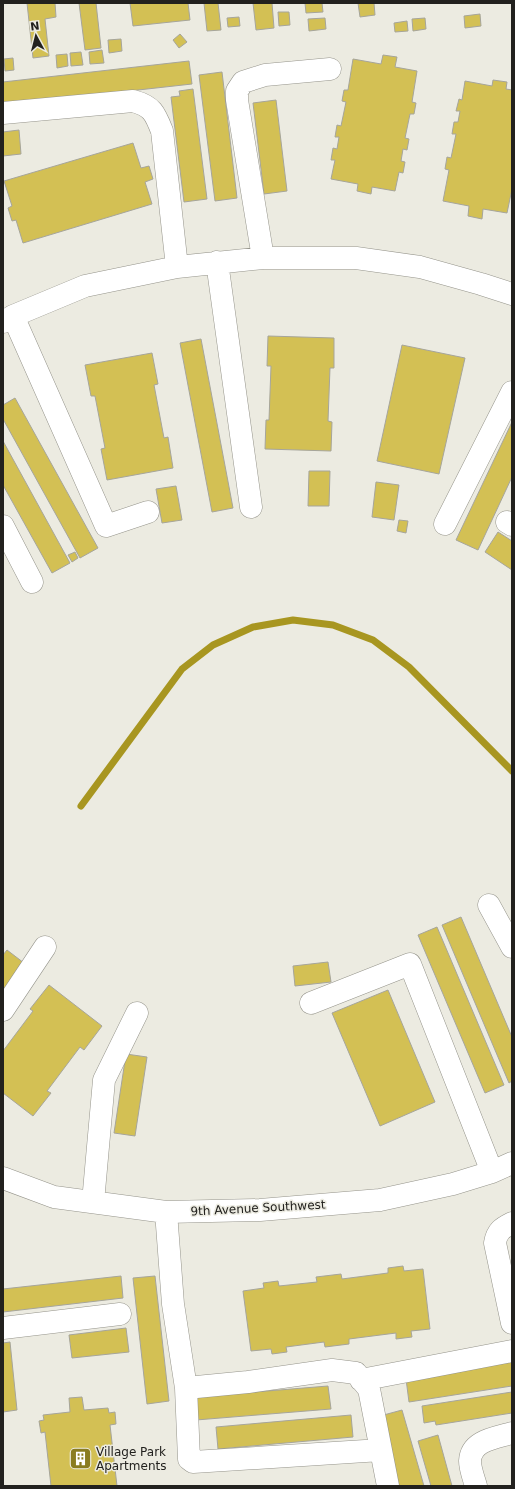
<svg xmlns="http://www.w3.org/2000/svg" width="515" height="1489" font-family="'DejaVu Sans',sans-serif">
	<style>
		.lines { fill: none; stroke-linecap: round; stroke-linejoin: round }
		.stream { stroke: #a89620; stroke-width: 7 }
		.building { fill: #d3c054; stroke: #a6a59b }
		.minor-casing { stroke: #95948b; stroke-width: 23 }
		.minor { stroke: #fff; stroke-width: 22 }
		.labels { text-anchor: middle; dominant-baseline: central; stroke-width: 3; stroke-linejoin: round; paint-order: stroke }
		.street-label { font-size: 12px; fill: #22211e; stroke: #ecebe1 }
		.poi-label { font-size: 12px; fill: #22211e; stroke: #ecebe1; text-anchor: start }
	</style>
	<rect width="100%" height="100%" fill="#ecebe1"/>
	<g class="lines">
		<path class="stream" d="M81,806L182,669L213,645L253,627L293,620L333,625L373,640L409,667L512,771"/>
	</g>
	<path class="building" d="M27,3H55L56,17L45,19L49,56L33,58Z
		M79,3H96L101,48L85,50Z
		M130,3H188L190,20L133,26Z
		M204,3H218L221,30L207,31Z
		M253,3H272L274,28L256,30Z
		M305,3H322L323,12L306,13Z
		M358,3H374L375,15L360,17Z
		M278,12H289L290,25L279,26Z
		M480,14L481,26L465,28L464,16Z
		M239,17L240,26L228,27L227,18Z
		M325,18L326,29L309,31L308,19Z
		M425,18L426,29L413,31L412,19Z
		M407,21L408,31L395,32L394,23Z
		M180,34L187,42L179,48L173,40Z
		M121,39L122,51L109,53L108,40Z
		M102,50L104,63L90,64L89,52Z
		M81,52L83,65L71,66L70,53Z
		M67,54L68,66L57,68L56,55Z
		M383,55L397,57L395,67L417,71L412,102L416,103L414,114H410L405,138L409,139L407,150L403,149L401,161L405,162L403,173L399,172L395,191L372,187L371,194L357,191L358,184L331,179L335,160H331L333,148L337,149L339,137H335L337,125L341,126L346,102L342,101L344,90H348L353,59L381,64Z
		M13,58L14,70L5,71L4,59Z
		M189,61L192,84L3,105V82Z
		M222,72L237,198L215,201L199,75Z
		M493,80L507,82L506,89L512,90V189L507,213L483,209L482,219L468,216L469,206L443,201L449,170L445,169L447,157L451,158L456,134H452L454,122H458L460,111H456L459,99L462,100L465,81L492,86Z
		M193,89L207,199L184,202L171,97L180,96L179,91Z
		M276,100L287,191L264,194L253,103Z
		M19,130L21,154L3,156V132Z
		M133,143L141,168L149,166L153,179L145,182L152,204L23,243L16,220L12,221L8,208L12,206L4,181Z
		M268,336L334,338V368H330L328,421L332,422L331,451L265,449L266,420H269L271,366H267Z
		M201,339L233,508L212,512L180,343Z
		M402,345L465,358L439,474L377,461Z
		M152,353L158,384L154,385L164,438L168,437L173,468L107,480L101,449L105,448L95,396H91L85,365Z
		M15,398L98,548L80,558L3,419V405Z
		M512,422V477L478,550L456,540Z
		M3,441L70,563L52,573L3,485Z
		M309,471H330L329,506H308Z
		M376,482L399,485L394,520L372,517Z
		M176,486L182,520L162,523L156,489Z
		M399,520L408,521L406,533L397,531Z
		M498,532L512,541V570L485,552Z
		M75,552L78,558L72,562L68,555Z
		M461,917L512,1037V1081L509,1083L442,925Z
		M437,927L504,1085L485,1093L418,935Z
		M7,950L24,963L3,991V955Z
		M328,962L331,982L295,986L293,966Z
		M49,985L102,1026L84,1050L80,1047L47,1091L51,1093L33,1116L3,1093V1051L33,1011L30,1009Z
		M388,990L435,1102L380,1126L332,1013Z
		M126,1054L147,1057L135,1136L114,1133Z
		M403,1266L404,1271L423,1269L430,1329L411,1331L412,1337L396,1339V1333L349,1339V1344L325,1347L324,1342L286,1347L287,1352L272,1354L271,1349L251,1351L243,1291L264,1288L263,1283L278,1281L279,1286L317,1282L316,1277L341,1274L342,1279L388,1273V1268Z
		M121,1276L123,1298L3,1312V1289Z
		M155,1276L169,1401L147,1404L133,1278Z
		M126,1328L129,1352L72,1358L69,1335Z
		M10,1342L17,1410L3,1412V1343Z
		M512,1362V1386L409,1402L406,1379Z
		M328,1386L331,1409L196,1420L194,1397Z
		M512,1392V1413L436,1425L435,1421L424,1423L422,1406Z
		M82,1397L84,1410L108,1408L109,1413L115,1412L116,1424L110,1425L117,1486H51L45,1432L41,1433L39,1421L44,1420L43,1415L70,1412L69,1398Z
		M402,1410L424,1486H399L380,1416Z
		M351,1415L353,1437L218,1449L216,1427Z
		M438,1435L452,1486H431L418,1441Z"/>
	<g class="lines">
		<defs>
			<path id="minor" d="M3,113L133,101C152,106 155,113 162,131L177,267
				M263,258L237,100V91L243,82L265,75L330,69
				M217,262L251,507
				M13,316L106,526L148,512
				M3,322L13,316L85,286L177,267L263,258H356L420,267L481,284L512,294
				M507,522L512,525
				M445,524L512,392
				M3,526L32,582
				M489,905L512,947
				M311,1003L410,964L492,1172
				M3,1010L45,947
				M3,1178L54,1197L166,1212L260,1210L380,1200L453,1184L492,1172L512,1163
				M93,1202L104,1080L137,1013
				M166,1212L173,1304L186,1388L248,1382L332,1370L356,1373L369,1389L388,1486
				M512,1223C502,1228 497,1231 495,1243L512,1323
				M3,1328L120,1314
				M361,1380L512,1351
				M186,1388L189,1459L193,1462L381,1450
				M476,1486C474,1479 470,1469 470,1461C471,1440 496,1438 512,1433"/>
		</defs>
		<use href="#minor" class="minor-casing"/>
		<use href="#minor" class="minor"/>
	</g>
	<defs>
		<symbol id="building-square" viewBox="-11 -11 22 22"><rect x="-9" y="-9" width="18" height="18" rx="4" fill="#8a7c21" stroke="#ecebe1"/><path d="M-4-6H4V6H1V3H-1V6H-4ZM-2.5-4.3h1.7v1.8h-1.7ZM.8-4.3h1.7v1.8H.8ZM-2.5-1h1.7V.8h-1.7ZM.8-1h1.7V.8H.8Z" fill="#fff"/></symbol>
	</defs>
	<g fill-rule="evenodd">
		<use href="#building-square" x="68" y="1446" width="25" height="25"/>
	</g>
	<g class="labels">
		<g class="street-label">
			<text transform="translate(258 1208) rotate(-3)">9th Avenue Southwest</text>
		</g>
		<g class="poi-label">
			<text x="96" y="1452">Village Park<tspan x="96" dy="14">Apartments</tspan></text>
		</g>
	</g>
	<rect width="515" height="1489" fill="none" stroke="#22211e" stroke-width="8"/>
	<g transform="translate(36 36) rotate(353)" stroke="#ecebe1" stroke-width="3" paint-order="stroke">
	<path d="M0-3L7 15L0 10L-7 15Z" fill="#22211e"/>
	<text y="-6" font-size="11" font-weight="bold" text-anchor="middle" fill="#22211e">N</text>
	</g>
</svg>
